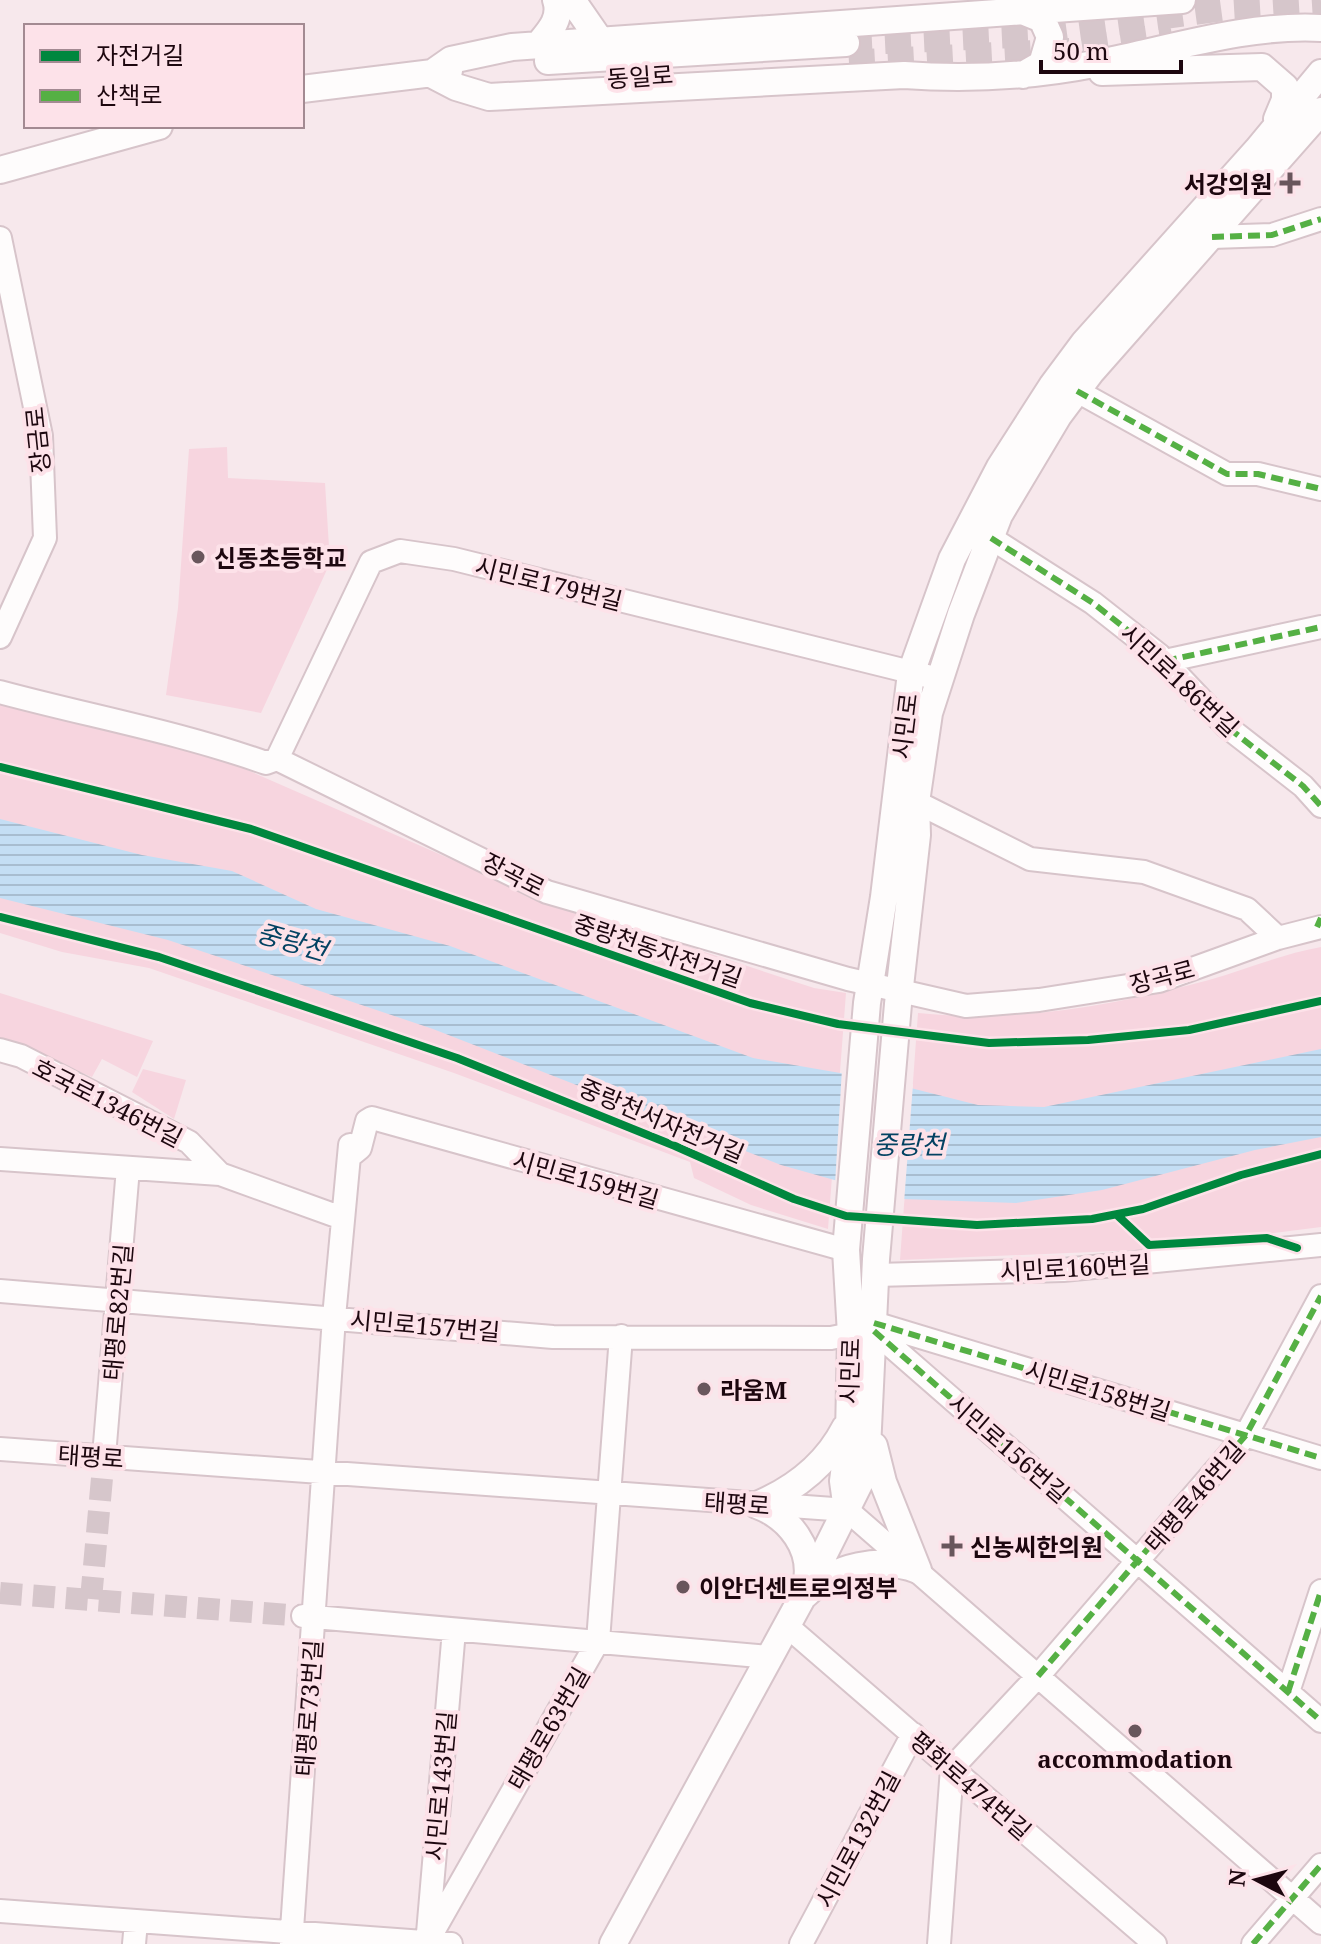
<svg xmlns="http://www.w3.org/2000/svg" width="1321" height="1944" font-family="'Noto Serif','Noto Sans KR',serif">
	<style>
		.green { fill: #f7d5df }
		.water { fill: url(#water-rules) }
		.pier { fill: #f7e8ec }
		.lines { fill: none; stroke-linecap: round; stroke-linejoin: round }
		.minor-tunnel { stroke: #d6c6cb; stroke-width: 22; stroke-dasharray: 22 11; stroke-linecap: butt }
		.tertiary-tunnel { stroke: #d6c6cb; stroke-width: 26; stroke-dasharray: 26 13; stroke-linecap: butt }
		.minor-casing { stroke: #d7c4ca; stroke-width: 26 }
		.tertiary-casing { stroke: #d7c4ca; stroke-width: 30 }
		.minor { stroke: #fefcfc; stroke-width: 22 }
		.tertiary { stroke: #fefcfc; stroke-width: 26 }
		.quiet { stroke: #55b044; stroke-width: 6; stroke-dasharray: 12 6; stroke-linecap: butt }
		.cycleway-casing { stroke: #fde2e9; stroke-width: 13 }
		.cycleway { stroke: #00873e; stroke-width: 8 }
		.poi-dot { fill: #69565c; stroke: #fde2e9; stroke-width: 3 }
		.labels { text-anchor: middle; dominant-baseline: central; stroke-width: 8; stroke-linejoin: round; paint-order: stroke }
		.street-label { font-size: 24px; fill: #1d070f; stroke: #fde2e9 }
		.poi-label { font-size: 24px; font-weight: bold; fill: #1d070f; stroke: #fde2e9; text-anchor: start }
		.water-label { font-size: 26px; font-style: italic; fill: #034262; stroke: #fde2e9 }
	</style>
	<defs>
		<pattern id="water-rules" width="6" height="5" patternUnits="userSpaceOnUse" patternTransform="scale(2)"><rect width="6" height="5" fill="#c4def4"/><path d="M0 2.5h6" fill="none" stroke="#a8bdd0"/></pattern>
	</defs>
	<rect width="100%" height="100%" fill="#f7e8ec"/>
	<path class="green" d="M227,447L228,478L325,483L330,563L261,713L166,695L178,608L189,449Z
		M0,703L188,744L540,898L814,988L846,993L828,1229L751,1205L694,1178L690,1162L454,1073L149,968L62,952L0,933Z
		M1321,947V1227L1139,1250L900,1260L918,1013C1017,1023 1113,1006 1209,980C1247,969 1282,954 1321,947Z
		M0,993L153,1041L137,1077L102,1059L92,1077L0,1039Z
		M143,1069L186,1080L174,1119L132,1092Z"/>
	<path class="water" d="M0,819L142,855L232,871L316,909L450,946L753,1058L875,1079L978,1105L1044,1107L1321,1049V1137L1255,1150L1102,1190L1016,1203L902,1199L781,1165L433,1029L302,985L168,940L0,898Z"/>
	<path class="pier" d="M842,1069L913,1084L904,1203L835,1184Z"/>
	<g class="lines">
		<path class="minor-tunnel" d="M0,1593L303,1616
			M91,1599L104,1456"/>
		<path class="tertiary-tunnel" d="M846,43L1032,34L1223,8L1321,2
			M849,63L1070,51L1172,36"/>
		<defs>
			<path id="minor" d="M1212,237L1272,235L1321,219
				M0,238L41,436L45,538L0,637
				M1077,391L1227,474H1258L1321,489
				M991,538L1093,603L1159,655L1226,726L1303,786L1321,806
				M1165,661L1321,627
				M0,692C89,716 179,732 266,763L277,759L547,892L848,979L966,1006L1039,1000L1159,981L1278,938L1321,927
				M277,759L371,562L400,551L454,559L939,679
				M916,802L1030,859L1144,872L1247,909L1278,938
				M0,1050L21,1056L189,1142L220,1174L342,1218
				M349,1157L360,1148L367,1121L372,1118L846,1250
				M0,1159L220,1174
				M876,1275L1063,1270L1321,1245
				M0,1291L553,1337L831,1338L851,1334
				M874,1323L1321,1458
				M874,1331L1321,1721
				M0,1449L847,1510L1321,1923
				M104,1456L128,1168
				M303,1616L770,1657
				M787,1626L1155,1944
				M1288,1692L1321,1591
				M0,1911L451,1944
				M428,1933L454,1630
				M134,1944L136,1922
				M291,1944L334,1317L350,1145
				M426,1944L598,1641L621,1336
				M801,1944L913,1734
				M939,1944L952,1768L1038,1676L1246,1435L1321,1296
				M1253,1944L1321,1865"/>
			<path id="tertiary" d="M572,0L599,39
				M1020,10L1042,19L1050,37L1042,64L1023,75
				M539,44C550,31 562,18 556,0
				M548,61L846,43
				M1102,72L1262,67L1285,87V100L1277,119
				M431,74L456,87L489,97L904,75C969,80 1034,76 1099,63C1171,49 1246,24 1321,28
				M431,74L451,60L512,47L1182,0
				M302,89L449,71
				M0,170L159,126
				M874,1446L883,1482L918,1570
				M757,1505C795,1489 826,1465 845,1428
				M757,1505C789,1517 815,1549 806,1586
				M847,1510L843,1481L849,1435L851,1334L846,1250L867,1003L884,897L911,673L952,559L1000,467L1052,386L1084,343L1257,150L1321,73
				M806,1594C834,1566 881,1556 918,1570
				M613,1944L803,1596L866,1470L876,1259L898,1004L917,835L916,802L929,713L961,614L999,515L1058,416L1091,372L1321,111"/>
		</defs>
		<use href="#minor" class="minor-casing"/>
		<use href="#tertiary" class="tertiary-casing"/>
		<use href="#minor" class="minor"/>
		<use href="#tertiary" class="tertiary"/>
		<path class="quiet" d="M1212,237L1272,235L1321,219
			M1077,391L1227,474H1258L1321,489
			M991,538L1093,603L1159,655L1226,726L1303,786L1321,806
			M1165,661L1321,627
			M1317,927L1321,918
			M874,1323L1321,1458
			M874,1331L1321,1721
			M1038,1676L1246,1435L1321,1296
			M1288,1692L1321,1591
			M1253,1944L1321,1865"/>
		<defs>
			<path id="cycleway" d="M0,767L251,829L750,1003L838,1024L989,1043L1088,1040L1189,1030L1321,1001
				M0,917L159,957L457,1058L675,1146L794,1199L846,1216L977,1225L1092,1219L1143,1209L1241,1175L1321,1154
				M1117,1215L1149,1245L1267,1238L1297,1248"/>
		</defs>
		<use href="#cycleway" class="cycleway-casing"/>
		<use href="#cycleway" class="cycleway"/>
	</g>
	<g class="poi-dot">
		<path d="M1286 171h8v8h8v8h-8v8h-8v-8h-8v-8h8z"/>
		<circle cx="198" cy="557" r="8"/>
		<circle cx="704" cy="1389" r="8"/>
		<path d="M948 1534h8v8h8v8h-8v8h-8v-8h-8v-8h8z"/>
		<circle cx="683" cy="1587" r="8"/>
		<circle cx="1135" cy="1731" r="8"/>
	</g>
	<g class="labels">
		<g class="street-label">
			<text transform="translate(640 76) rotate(-4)">동일로</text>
			<text transform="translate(37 440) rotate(-96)">장금로</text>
			<text transform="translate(549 583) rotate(14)">시민로179번길</text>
			<text transform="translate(1180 680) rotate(43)">시민로186번길</text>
			<text transform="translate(904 726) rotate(-83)">시민로</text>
			<text transform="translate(514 874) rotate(27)">장곡로</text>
			<text transform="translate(658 950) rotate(19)">중랑천동자전거길</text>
			<text transform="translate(1162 976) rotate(-15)">장곡로</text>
			<text transform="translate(108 1102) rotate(27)">호국로1346번길</text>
			<text transform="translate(662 1120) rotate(23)">중랑천서자전거길</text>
			<text transform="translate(586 1179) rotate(16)">시민로159번길</text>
			<text transform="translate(1075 1267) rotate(-3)">시민로160번길</text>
			<text transform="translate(117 1312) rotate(-85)">태평로82번길</text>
			<text transform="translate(425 1325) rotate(5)">시민로157번길</text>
			<text transform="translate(849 1371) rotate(-88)">시민로</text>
			<text transform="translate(1098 1390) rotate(17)">시민로158번길</text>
			<text transform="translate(1009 1448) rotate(41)">시민로156번길</text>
			<text transform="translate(91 1456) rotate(4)">태평로</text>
			<text transform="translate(1194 1496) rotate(-49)">태평로46번길</text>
			<text transform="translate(737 1503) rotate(4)">태평로</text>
			<text transform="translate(308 1708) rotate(-86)">태평로73번길</text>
			<text transform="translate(548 1728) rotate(-60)">태평로63번길</text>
			<text transform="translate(971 1785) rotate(41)">평화로474번길</text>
			<text transform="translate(440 1786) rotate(-85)">시민로143번길</text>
			<text transform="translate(857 1839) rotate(-62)">시민로132번길</text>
		</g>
		<g class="poi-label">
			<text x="1272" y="183" text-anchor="end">서강의원</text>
			<text x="214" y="557">신동초등학교</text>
			<text x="720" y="1389">라움M</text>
			<text x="970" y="1546">신농씨한의원</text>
			<text x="699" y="1587">이안더센트로의정부</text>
			<text x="1135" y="1758" text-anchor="middle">accommodation</text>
		</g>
		<g class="water-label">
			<text transform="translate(292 941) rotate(16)">중랑천</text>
			<text x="909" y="1144">중랑천</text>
		</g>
	</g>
	<rect x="24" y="24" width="280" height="104" fill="#fde2e9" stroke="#a38a92" stroke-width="2"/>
	<rect x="40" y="50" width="40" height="12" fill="#00873e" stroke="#a38a92" stroke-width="2"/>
	<text x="96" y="64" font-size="24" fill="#1d070f">자전거길</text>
	<rect x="40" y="90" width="40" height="12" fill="#55b044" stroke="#a38a92" stroke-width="2"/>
	<text x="96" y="104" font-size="24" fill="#1d070f">산책로</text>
	<g transform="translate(1257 1880) rotate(276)" stroke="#fde2e9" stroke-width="6" paint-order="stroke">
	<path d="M0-6L14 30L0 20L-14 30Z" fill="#1d070f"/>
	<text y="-12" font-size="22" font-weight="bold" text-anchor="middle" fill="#1d070f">N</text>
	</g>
	<path d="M1041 60v12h140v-12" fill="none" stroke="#1d070f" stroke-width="4"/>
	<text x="1053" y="60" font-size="24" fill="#1d070f" stroke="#fde2e9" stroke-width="6" paint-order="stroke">50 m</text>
</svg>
